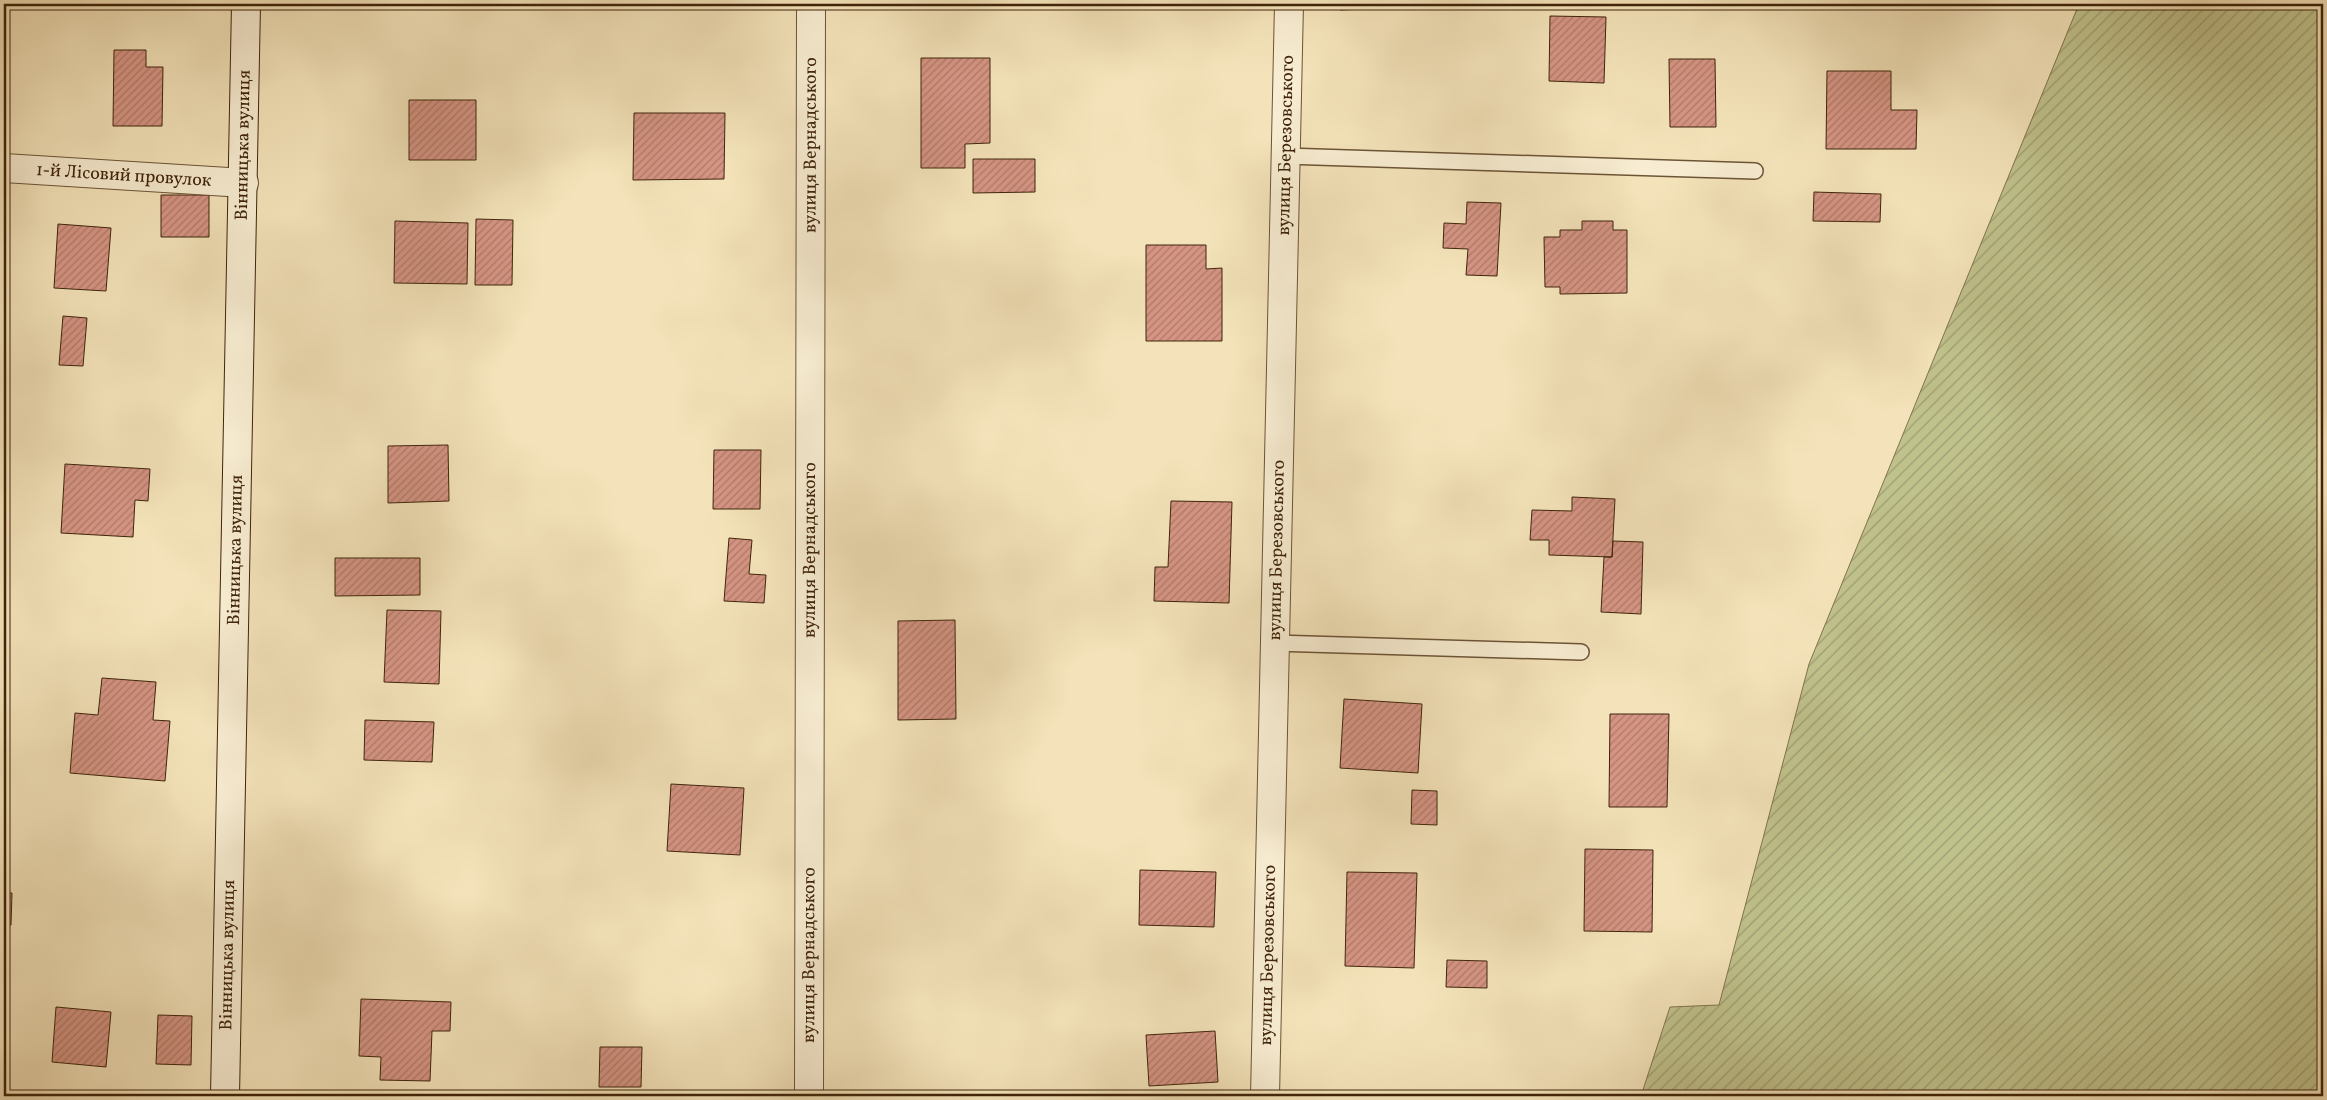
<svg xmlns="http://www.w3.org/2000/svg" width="2327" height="1100" font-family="Vollkorn,serif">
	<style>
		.garden { fill: url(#garden-furrows); stroke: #80734b }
		.building { fill: url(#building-hatch); stroke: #3f240a }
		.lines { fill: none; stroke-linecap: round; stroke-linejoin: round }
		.lane-casing { stroke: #6c5436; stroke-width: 18 }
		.street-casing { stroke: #6c5436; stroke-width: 30 }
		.secondary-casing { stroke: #3f240a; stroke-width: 30 }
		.lane { stroke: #f8edd2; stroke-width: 15 }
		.street { stroke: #f8edd2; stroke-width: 28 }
		.secondary { stroke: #f8edd2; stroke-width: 28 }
		.labels { text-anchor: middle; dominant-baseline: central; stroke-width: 4; stroke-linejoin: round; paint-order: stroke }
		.street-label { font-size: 18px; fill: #3f240a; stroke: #f8edd2 }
	</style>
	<defs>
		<pattern id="garden-furrows" width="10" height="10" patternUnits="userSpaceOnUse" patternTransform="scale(1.25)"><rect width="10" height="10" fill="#c0c28c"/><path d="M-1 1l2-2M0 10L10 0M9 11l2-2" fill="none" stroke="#9d9d71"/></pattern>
		<pattern id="building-hatch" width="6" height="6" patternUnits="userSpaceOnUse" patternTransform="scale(1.25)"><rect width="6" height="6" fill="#d69584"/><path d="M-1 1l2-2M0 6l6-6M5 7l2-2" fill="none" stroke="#af796a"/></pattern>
	</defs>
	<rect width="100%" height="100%" fill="#f4e3ba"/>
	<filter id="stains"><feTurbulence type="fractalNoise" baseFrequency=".004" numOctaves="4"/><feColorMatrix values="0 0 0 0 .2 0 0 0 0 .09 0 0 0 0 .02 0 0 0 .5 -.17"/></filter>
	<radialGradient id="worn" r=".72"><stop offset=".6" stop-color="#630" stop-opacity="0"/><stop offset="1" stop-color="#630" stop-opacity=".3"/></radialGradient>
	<path class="garden" d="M2079,4H2323V1096H1641L1670,1007L1719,1005L1809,664Z"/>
	<path class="building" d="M1340,4H1434V6L1340,10Z
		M1550,16L1606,17L1604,83L1549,81Z
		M114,50H146V67H163L162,126H113Z
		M921,58H990V143L965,144V168H921Z
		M1669,59H1715L1716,127H1670Z
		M1827,71H1891V110H1917L1916,149H1826Z
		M409,100H476V160H409Z
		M634,113H725L724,179L633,180Z
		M973,159H1035V192L973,193Z
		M1814,192L1881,194L1880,222L1813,221Z
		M161,195H209V237H161Z
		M1467,202L1501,203L1497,276L1466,275L1468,249L1443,248L1444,223L1466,224Z
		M476,219L513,220L512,285H475Z
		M395,221L468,223L467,284L394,283Z
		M1582,221H1613V230H1627V293L1560,294V287H1545L1544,237H1560V230H1582Z
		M58,224L111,228L106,291L54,288Z
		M1146,245H1206V269L1222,268V341H1146Z
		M63,316L87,318L83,366L59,365Z
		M448,445L449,501L388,503V446Z
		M714,450H761L760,509H713Z
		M65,464L150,469L148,501L135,500L133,537L61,533Z
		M1572,497L1615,499L1612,557L1549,555V540H1530L1532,510L1572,511Z
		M1171,501L1232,502L1229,603L1154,601L1155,567H1168Z
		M729,538L752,540L749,574L766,575L764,603L724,601Z
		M1613,541L1643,542L1641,614L1601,612L1604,557H1612Z
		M335,558H420V595L335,596Z
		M387,610L441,611L439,684L384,682Z
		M955,620L956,719L898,720V621Z
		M102,678L156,682L153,720L170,721L165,781L70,773L75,713L98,715Z
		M1344,699L1422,704L1418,773L1340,768Z
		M1610,714H1669L1667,807H1609Z
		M365,720L434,722L432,762L364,760Z
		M671,784L744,788L740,855L667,851Z
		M1412,790L1437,791V825L1411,824Z
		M1585,849L1653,850L1652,932L1584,931Z
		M1140,870L1216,872L1214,927L1139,925Z
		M1347,872L1417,873L1414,968L1345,966Z
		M4,893H12L11,925H4Z
		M1447,960L1487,961V988L1446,987Z
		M4,988H9L8,1018H4Z
		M361,999L451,1002L450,1031H432L430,1081L380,1080L381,1057L359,1056Z
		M56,1007L111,1012L106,1067L52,1062Z
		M158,1015L192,1016L191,1065L156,1064Z
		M1215,1031L1218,1082L1149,1086L1146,1035Z
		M600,1047H642L641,1087H599Z"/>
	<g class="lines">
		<defs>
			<path id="lane" d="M1285,156L1755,171
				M1274,643L1581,652"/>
			<g id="street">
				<path id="s1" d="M4,168L244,183"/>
				<path id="s2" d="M809,1096L811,4"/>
				<path id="s3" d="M1265,1096L1289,4"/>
			</g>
			<g id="secondary">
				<path id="s4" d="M225,1096L246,4"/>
			</g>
		</defs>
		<use href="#lane" class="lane-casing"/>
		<use href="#street" class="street-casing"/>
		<use href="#secondary" class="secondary-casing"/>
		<use href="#lane" class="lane"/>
		<use href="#street" class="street"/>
		<use href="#secondary" class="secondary"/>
	</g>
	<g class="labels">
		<g class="street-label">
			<text stroke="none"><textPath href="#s4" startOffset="951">Вінницька вулиця</textPath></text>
			<text stroke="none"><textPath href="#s2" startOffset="951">вулиця Вернадського</textPath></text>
			<text stroke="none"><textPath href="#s3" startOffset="951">вулиця Березовського</textPath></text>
			<text stroke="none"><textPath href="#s1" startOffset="120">1-й Лісовий провулок</textPath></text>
			<text stroke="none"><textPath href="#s4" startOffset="546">Вінницька вулиця</textPath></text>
			<text stroke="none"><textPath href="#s2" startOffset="546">вулиця Вернадського</textPath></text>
			<text stroke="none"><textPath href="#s3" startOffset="546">вулиця Березовського</textPath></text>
			<text stroke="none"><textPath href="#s4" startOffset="141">Вінницька вулиця</textPath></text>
			<text stroke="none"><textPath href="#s2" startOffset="141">вулиця Вернадського</textPath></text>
			<text stroke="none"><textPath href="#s3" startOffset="141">вулиця Березовського</textPath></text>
		</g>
	</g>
	<rect width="2327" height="1100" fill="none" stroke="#f4e3ba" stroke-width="20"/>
	<rect x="5" y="5" width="2317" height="1090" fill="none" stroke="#3f240a" stroke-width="2.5"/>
	<rect x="10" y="10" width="2307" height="1080" fill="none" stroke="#3f240a"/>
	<rect width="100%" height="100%" filter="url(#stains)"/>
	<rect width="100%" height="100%" fill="url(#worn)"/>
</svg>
